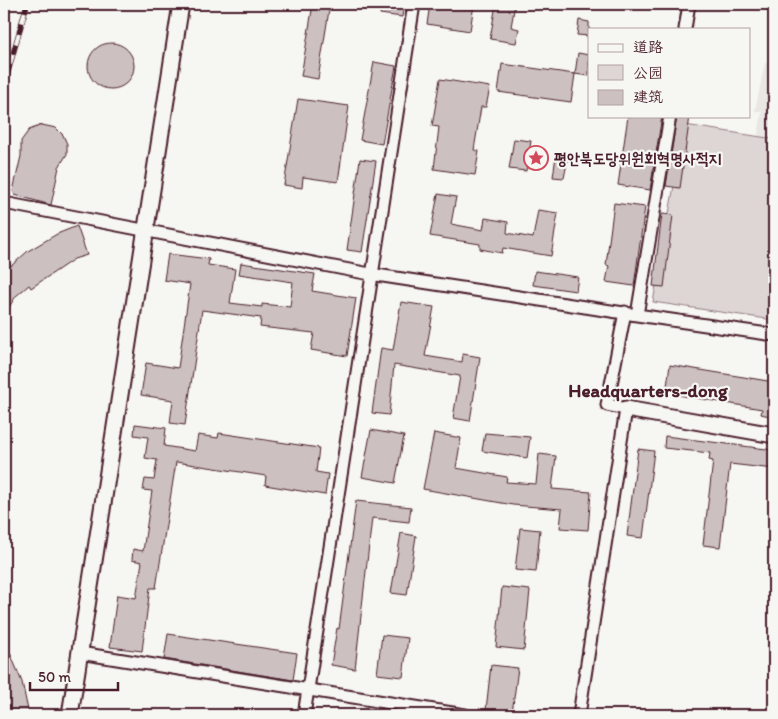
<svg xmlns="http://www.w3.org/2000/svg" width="778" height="719" font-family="Itim,'LXGW WenKai TC','Poor Story',sans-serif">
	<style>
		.built { fill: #e9e6e3 }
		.green { fill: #ddd6d5; stroke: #947a80 }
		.building { fill: #ccc1c0; stroke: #4a1f2b }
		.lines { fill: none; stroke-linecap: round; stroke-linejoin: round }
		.street-casing { stroke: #4a1f2b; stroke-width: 15 }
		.secondary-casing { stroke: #4a1f2b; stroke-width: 19 }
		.street { stroke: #f6f6f2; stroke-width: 11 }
		.secondary { stroke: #f6f6f2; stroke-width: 15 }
		.rail-casing { stroke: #4a1f2b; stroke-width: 5.5 }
		.rail { stroke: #f6f6f2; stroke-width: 4; stroke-dasharray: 11; stroke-linecap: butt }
		.labels { text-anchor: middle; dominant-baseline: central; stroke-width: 4.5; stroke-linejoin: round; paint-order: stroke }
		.poi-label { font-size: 16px; font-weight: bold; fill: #4a1f2b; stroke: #f6f6f2; text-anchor: start }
		.quarter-label { font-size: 19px; font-weight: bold; fill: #4a1f2b; stroke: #f6f6f2 }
	</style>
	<rect width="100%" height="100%" fill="#f6f6f2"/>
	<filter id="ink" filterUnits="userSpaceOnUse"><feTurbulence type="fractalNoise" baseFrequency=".02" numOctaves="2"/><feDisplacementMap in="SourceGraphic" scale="10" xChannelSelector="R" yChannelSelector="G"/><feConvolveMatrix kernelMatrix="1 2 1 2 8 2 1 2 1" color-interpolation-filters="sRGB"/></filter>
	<g filter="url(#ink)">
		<path class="built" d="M765,63L774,65V139L758,136L762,112L755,111Z"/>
		<path class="green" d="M685,125L774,139V320L653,302Z"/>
		<path class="building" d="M313,4H330L318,79L301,76Z
			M381,4H404L402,17L380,14Z
			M430,4H474L470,31L427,24Z
			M496,4H515L511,27L519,29L516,43L490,39Z
			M579,20L589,22V36L577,35Z
			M88 66a23 23 0 1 1 46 0a23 23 0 1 1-46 0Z
			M578,53L589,55V76L575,74Z
			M374,62L396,66L382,144L360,140Z
			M502,64L575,74L571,102L498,92Z
			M440,79L490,87L486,107H481L474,150L479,151L475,175L434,169L439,127L432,126Z
			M298,99L349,106L338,182L303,177L302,188L284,185Z
			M628,116H662L650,190L618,185Z
			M677,116H690L680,188L666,186Z
			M42,125L56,128L63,135L67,144V154L59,167L51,205L15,195L13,191L21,156V141L29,130Z
			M514,139L531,141L526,171L509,169Z
			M556,156L568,158L564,178L553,177Z
			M360,159L376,161L362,252L347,250Z
			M438,194L456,197L451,224L483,230L485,218L508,222L507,233L533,238L538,210L558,213L551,256L503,248L502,253L480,249V244L430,236Z
			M614,203L645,207L634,286L606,282L609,266L606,265Z
			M662,214L673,215L664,287L653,286Z
			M77,226L87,255L74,259L31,288L29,285L16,296L4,315V268L9,263L11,266L28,251L57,234Z
			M168,254L209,259L208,265L235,269L230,303L262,307V304L290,307L293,282L239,274L241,263L315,274L312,291L356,298L347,356L311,350L314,333L260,327L261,318L202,310L185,425L170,423L173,400L141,395L146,363L178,368L190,284L164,280Z
			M535,271L578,277L576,291L533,285Z
			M401,302L434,307L425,356L462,362L463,354L480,357L470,421L453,418L460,376L394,365L389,415L372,413L381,348L393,350Z
			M670,365L774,382V417L761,414L762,409L666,393Z
			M135,424L166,428L164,446L195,451L198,435L218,438L219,433L319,448L316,472L328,474L325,495L265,485L266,476L176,462L156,588H150L142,651L110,647L117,595L136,598L142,562L132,560L133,549L143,551L152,491L143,490L145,479L154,480L157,460L145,458L148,437L134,435Z
			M371,430L404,436L395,483L362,477Z
			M434,433L461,438L456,468L507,477L506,482L536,484L539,454L556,456L552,489L591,492L588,530L560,528L562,509L513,505L423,489Z
			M485,433L530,437L527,458L482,451Z
			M665,436L774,450V469L730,464L720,547L703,545L713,461L709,460L710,453L664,448Z
			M638,449L654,451L643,538L627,536Z
			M356,501L411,507L409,522L372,518L355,669L331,665L337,628L339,629Z
			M520,528L540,530L536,572L515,570Z
			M401,533L416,536L407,595L391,593Z
			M502,587L530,590L524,650L496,647Z
			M168,634L297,653L293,680L164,659Z
			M382,635L408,638L403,677L377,674Z
			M4,638L22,682L29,715H4Z
			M491,665L518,668L512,713L486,710Z"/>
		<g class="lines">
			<defs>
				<path id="street" d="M685,29L689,4
					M670,116L637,315L774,335
					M4,203L370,274L637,315
					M80,653L465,715
					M304,715L414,4
					M579,715L626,409L607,405L625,312"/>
				<path id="secondary" d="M626,409L774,435
					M70,715L181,4"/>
			</defs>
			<use href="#street" class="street-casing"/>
			<use href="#secondary" class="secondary-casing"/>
			<use href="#street" class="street"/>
			<use href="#secondary" class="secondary"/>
			<defs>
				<path id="rail" d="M4,86L27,4"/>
			</defs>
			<use href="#rail" class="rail-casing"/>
			<use href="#rail" class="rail"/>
		</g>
	</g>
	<defs>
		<symbol id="sight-ring" viewBox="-11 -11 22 22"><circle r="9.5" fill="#f6f6f2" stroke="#d1495b" stroke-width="1.5"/><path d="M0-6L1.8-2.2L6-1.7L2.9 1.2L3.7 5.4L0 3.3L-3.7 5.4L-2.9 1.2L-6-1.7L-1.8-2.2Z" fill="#d1495b"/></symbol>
	</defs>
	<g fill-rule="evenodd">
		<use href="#sight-ring" x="522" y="144" width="28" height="28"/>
	</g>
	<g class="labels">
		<g class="poi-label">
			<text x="554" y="158">평안북도당위원회혁명사적지</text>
		</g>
		<g class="quarter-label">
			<text x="648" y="390">Headquarters-dong</text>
		</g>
	</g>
	<rect width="778" height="719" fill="none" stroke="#f6f6f2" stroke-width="20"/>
	<rect x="10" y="10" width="758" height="699" fill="none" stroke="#4a1f2b" stroke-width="2" filter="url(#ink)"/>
	<rect x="588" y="28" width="162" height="90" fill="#f6f6f2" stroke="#b1a0a2"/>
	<rect x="598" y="44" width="25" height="8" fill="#f6f6f2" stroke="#b1a0a2"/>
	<text x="633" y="52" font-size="15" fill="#4a1f2b">道路</text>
	<rect x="598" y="65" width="25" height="15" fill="#ddd6d5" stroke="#b1a0a2"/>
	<text x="633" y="78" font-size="15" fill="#4a1f2b">公园</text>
	<rect x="598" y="90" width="25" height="15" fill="#ccc1c0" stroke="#b1a0a2"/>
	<text x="633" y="102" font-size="15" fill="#4a1f2b">建筑</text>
	<path d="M30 682v8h88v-8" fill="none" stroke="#4a1f2b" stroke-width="2.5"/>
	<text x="38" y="682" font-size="15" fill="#4a1f2b" stroke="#f6f6f2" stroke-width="4" paint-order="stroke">50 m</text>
</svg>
